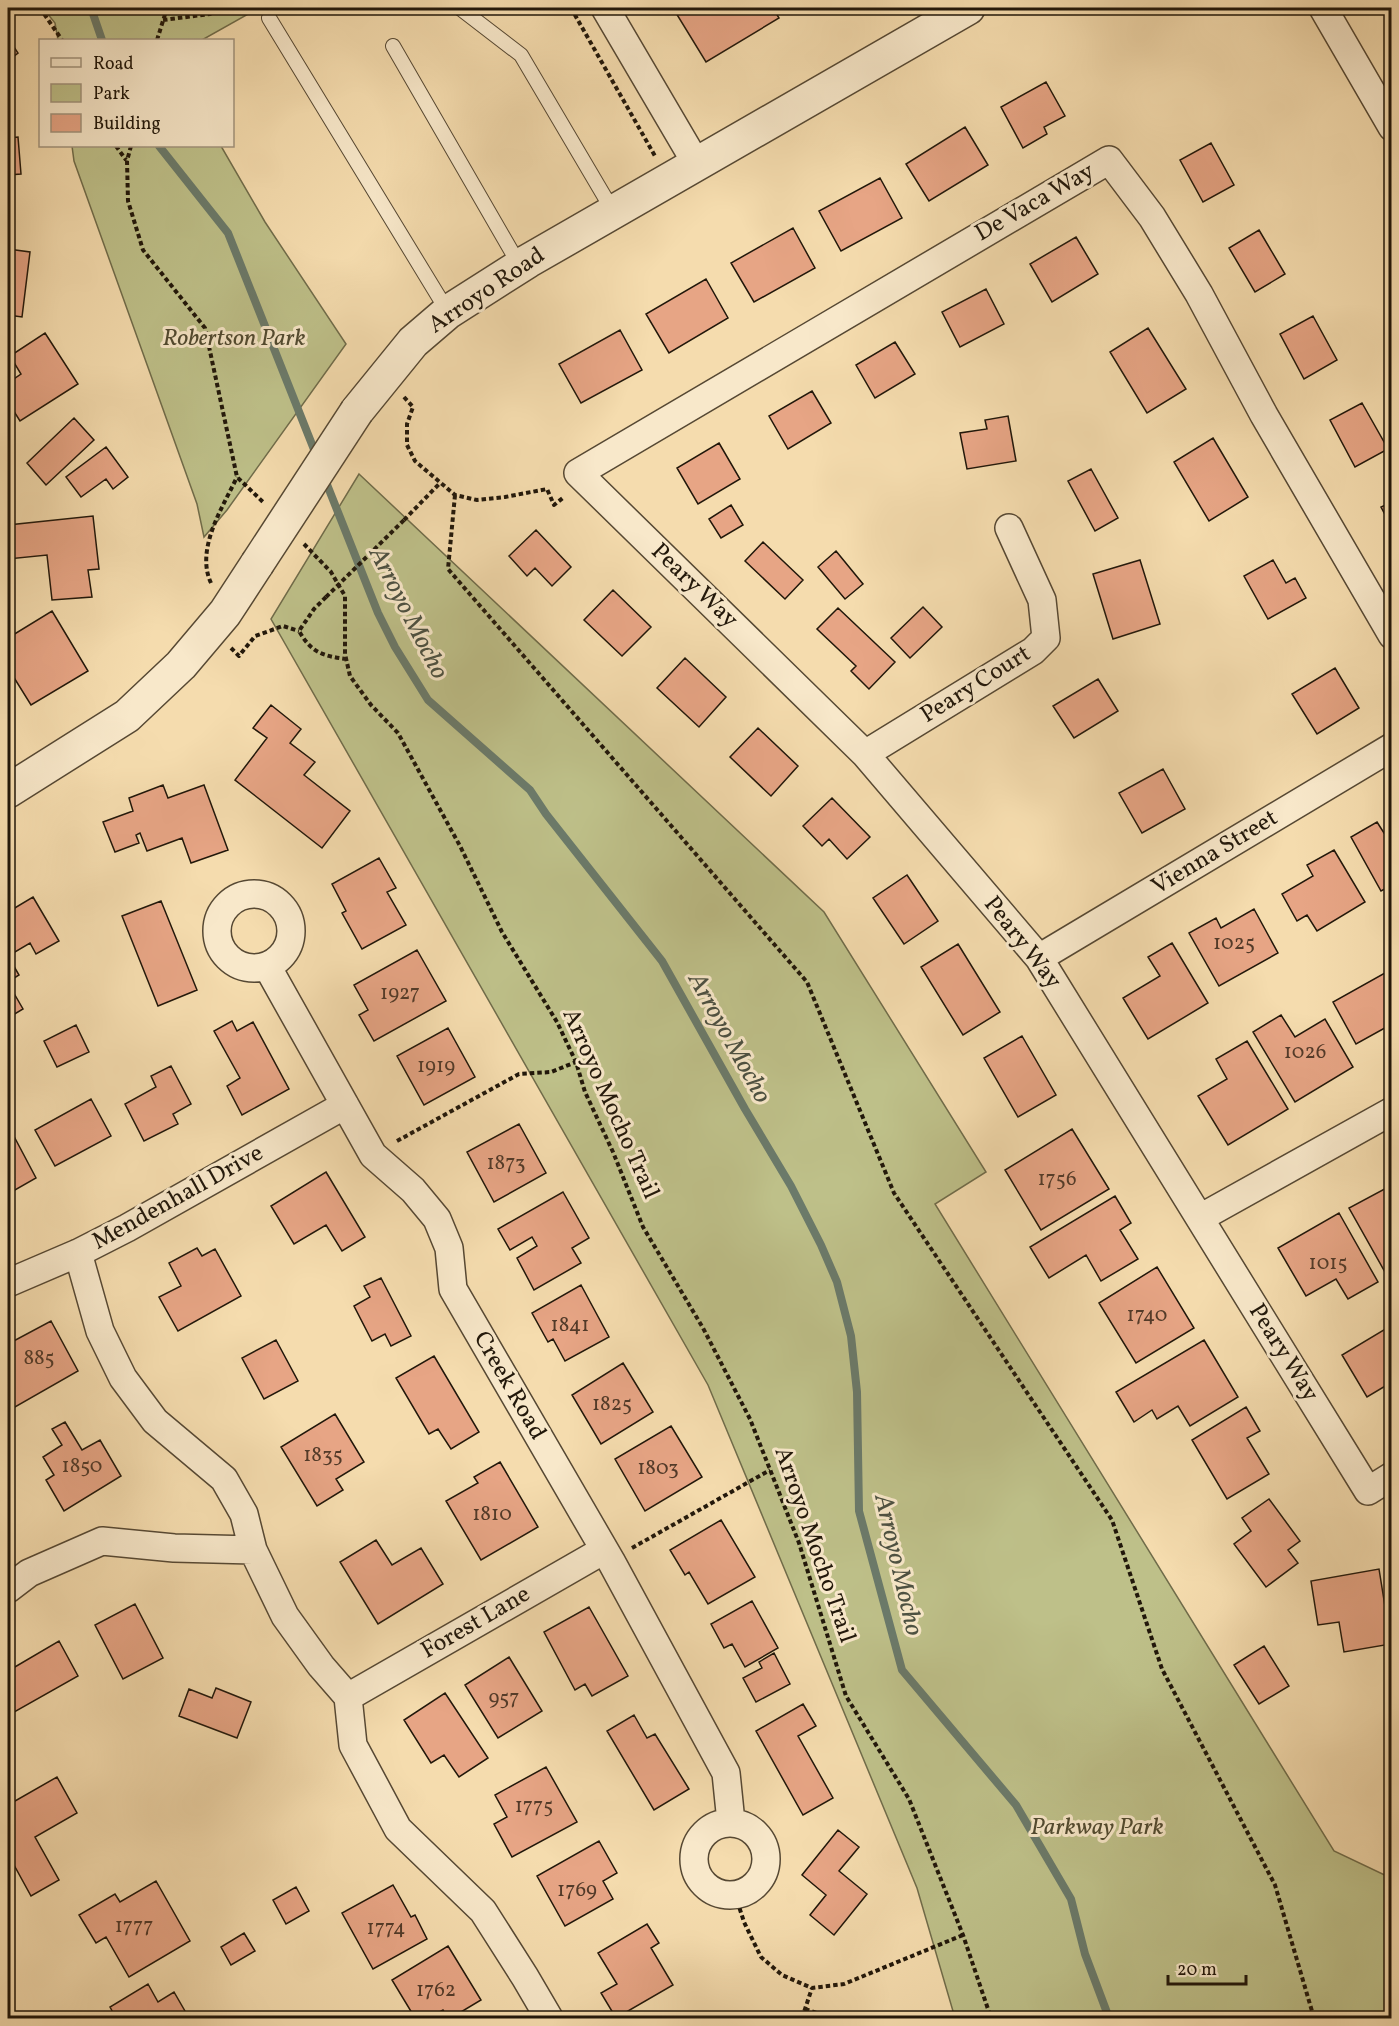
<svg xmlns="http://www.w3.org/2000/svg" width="1399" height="2026" font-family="Vollkorn,serif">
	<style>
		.green { fill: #bec089; stroke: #706c4a; stroke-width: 1.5 }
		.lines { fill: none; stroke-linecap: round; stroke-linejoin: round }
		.stream { stroke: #6b7a6a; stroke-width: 8 }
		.building { fill: #e7a585; stroke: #21170a; stroke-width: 1.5 }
		.service-casing { stroke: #564833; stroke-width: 16 }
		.minor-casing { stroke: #564833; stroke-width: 30 }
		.tertiary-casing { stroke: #564833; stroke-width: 36 }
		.path { stroke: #21170a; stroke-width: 4; stroke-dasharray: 4.5 3; stroke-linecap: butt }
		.service { stroke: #f8e8ca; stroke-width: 14 }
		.minor { stroke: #f8e8ca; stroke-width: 27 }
		.tertiary { stroke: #f8e8ca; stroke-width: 33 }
		.tertiary-bridge-casing { stroke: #564833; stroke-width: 36; stroke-linecap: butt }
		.path-bridge { stroke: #21170a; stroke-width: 4; stroke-dasharray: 4.5 3; stroke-linecap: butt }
		.tertiary-bridge { stroke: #f8e8ca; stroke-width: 33 }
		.labels { text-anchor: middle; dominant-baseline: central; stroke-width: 6; stroke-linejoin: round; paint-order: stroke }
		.number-label { font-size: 21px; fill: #523a29 }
		.street-label { font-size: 24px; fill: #21170a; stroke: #f8e8ca }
		.park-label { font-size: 24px; font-style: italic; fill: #504a30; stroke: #f8e8ca }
		.water-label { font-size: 26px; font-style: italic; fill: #4c5142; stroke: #f8e8ca }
	</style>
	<rect width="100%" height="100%" fill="#f5dcae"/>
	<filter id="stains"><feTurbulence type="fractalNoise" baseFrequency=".00333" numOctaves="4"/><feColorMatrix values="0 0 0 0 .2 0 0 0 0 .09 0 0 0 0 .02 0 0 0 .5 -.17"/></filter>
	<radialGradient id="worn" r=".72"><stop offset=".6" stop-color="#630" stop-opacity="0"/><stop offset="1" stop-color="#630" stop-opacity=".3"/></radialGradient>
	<path class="green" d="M43,8H259L202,40H58L55,23Z
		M72,146H221L265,222L346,344L227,510L204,537L197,504L74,161Z
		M359,474L824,912L986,1172L935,1204L1334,1851L1391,1878V2018H955L917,1888L708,1385L271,619Z"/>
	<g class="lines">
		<path class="stream" d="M91,8L102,40
			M159,146L228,233L317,457
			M324,477L378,613L395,647L428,700L530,790L546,814L662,961L745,1109L791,1186L821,1245L837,1282L851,1336L857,1392L859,1511L902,1670L1016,1805L1071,1899L1085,1954L1109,2018"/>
	</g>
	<path class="building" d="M685,8H773L779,18L706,62L676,13Z
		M8,38L18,53L8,61Z
		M1046,82L1065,116L1044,127L1047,134L1023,148L1001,107Z
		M965,127L988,165L929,201L906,164Z
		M18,137L21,174L8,175V138Z
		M1211,143L1234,185L1203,202L1180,160Z
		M880,178L902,218L841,251L819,211Z
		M793,228L815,268L754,302L731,263Z
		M1259,230L1285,274L1255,292L1229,248Z
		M1076,237L1098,274L1052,302L1030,264Z
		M8,249L30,252L22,317L8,315Z
		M706,279L728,318L669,353L646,314Z
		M986,289L1004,324L960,347L942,312Z
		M1313,316L1337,360L1304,379L1280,334Z
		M1148,328L1186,389L1147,413L1110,352Z
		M620,330L642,370L581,403L559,364Z
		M45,333L78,384L20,421L8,402V383L21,374L10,356Z
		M895,342L915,374L875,398L856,365Z
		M812,391L831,423L788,449L769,416Z
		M1362,403L1388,449L1355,467L1330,420Z
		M1008,416L1016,461L967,469L960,433L987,429L985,420Z
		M74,418L94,440L46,485L27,463Z
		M1213,438L1248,497L1209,521L1174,462Z
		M719,443L740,479L698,504L677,468Z
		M106,447L128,477L113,489L106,479L81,497L66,477Z
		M1091,469L1118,518L1095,531L1068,481Z
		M1392,502V528L1381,507Z
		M731,505L743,525L721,538L709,519Z
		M93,516L99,569L88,570L92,597L52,600L47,555L8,559V525Z
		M536,530L571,567L552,586L535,568L527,576L509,556Z
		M763,542L803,580L785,599L745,561Z
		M836,551L863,584L845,599L818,567Z
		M1140,560L1160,624L1113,639L1093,574Z
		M1273,560L1286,583L1295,578L1306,598L1268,619L1244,576Z
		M613,590L651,627L622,656L584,620Z
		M923,607L942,627L910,658L891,638Z
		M838,608L895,662L869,689L851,671L856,666L817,629Z
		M52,611L88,671L31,705L8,668V638Z
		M685,658L726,697L699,727L657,688Z
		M1335,668L1359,708L1317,734L1292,694Z
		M1098,679L1118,711L1074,738L1053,706Z
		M271,705L301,729L290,743L315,762L304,775L350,811L322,848L235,780L267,738L253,728Z
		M758,728L798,766L771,796L730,757Z
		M1163,769L1185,809L1142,833L1119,793Z
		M163,785L168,798L204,785L228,850L191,863L182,838L147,851L140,833L136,835L139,843L115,852L103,822L133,811L129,798Z
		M832,798L870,837L847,859L829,839L822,846L803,826Z
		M1377,822L1384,833L1392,829V885L1381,891L1351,837Z
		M1334,850L1365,902L1317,931L1307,915L1297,921L1282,894L1313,876L1307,865Z
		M379,858L396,888L387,892L406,925L362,949L342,913L346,911L332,884Z
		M907,875L938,921L904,944L873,898Z
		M33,897L59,941L36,954L30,943L8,956L19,975L8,982V912Z
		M161,901L197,990L158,1006L122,916Z
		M1254,909L1278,953L1219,986L1189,933L1216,918L1221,928Z
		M1172,943L1208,1003L1148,1039L1123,998L1160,976L1148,957Z
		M958,944L1000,1012L963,1035L921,967Z
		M417,950L446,1001L374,1041L359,1015L368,1010L354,985Z
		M1392,969V1024L1356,1044L1333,1002Z
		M8,983L23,1009L8,1018Z
		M1281,1015L1295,1037L1325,1019L1353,1067L1295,1102L1253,1032Z
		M232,1021L237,1031L253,1022L289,1089L242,1115L227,1086L240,1078L214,1031Z
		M76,1025L89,1052L57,1067L44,1041Z
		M448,1028L475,1077L424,1105L397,1056Z
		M1022,1036L1056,1095L1018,1117L984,1058Z
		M1247,1041L1288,1109L1228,1145L1198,1096L1227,1079L1216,1059Z
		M171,1066L191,1104L173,1114L178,1124L144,1141L125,1104L156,1087L151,1076Z
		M91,1099L111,1136L55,1166L35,1130Z
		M519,1124L546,1173L494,1202L467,1152Z
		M8,1125L36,1178L8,1194Z
		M1072,1129L1109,1189L1041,1230L1005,1170Z
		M326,1172L365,1237L342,1251L326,1225L294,1244L271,1206Z
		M1392,1185V1281H1390L1349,1208Z
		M563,1192L589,1238L572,1248L581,1263L534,1290L517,1258L537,1246L532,1237L510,1250L498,1229Z
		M1115,1196L1131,1223L1120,1230L1138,1259L1101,1281L1086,1255L1049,1278L1030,1247Z
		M1339,1213L1378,1282L1348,1299L1336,1279L1306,1296L1278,1248Z
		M197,1248L202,1256L215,1249L241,1296L178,1331L159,1297L181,1286L169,1263Z
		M1157,1267L1194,1328L1136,1363L1099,1303Z
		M381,1278L411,1336L391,1346L385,1334L372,1341L354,1306L370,1297L364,1286Z
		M581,1285L609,1337L565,1361L553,1339L548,1342L532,1313Z
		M51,1321L78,1371L8,1411V1344Z
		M1392,1325V1382L1367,1397L1342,1355Z
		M276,1340L298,1381L264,1399L242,1358Z
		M1204,1340L1238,1397L1190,1426L1178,1406L1157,1419L1152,1410L1134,1422L1116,1392Z
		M434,1356L479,1432L451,1449L438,1429L429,1434L396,1378Z
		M623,1363L653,1412L601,1444L572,1395Z
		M1246,1407L1260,1431L1247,1438L1269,1474L1227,1499L1192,1440Z
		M335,1414L364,1462L336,1479L343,1490L317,1506L281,1447Z
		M65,1422L82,1450L100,1440L121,1476L64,1511L46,1480L54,1475L43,1457L62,1445L52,1429Z
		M671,1426L702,1477L645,1511L615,1459Z
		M500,1462L538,1527L481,1560L446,1501L478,1483L474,1477Z
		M1269,1499L1300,1541L1288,1550L1298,1563L1266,1587L1234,1544L1251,1531L1242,1518Z
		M721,1520L755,1577L708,1604L689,1572L685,1575L670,1550Z
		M376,1540L392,1565L421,1548L443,1584L378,1624L340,1562Z
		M1379,1569L1391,1644L1344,1652L1339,1622L1318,1625L1311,1581Z
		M752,1601L778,1648L745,1667L732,1644L724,1648L711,1624Z
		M135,1604L163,1658L123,1679L95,1625Z
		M589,1607L628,1676L592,1696L585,1684L575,1690L544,1632Z
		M59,1641L78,1676L9,1715L8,1712V1671Z
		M1264,1646L1289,1686L1259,1704L1234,1665Z
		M774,1653L790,1684L756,1702L743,1678L762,1668L759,1662Z
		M509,1657L542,1711L498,1738L465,1685Z
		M216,1688L251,1702L237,1738L179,1716L189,1689L212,1698Z
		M445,1693L488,1758L459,1777L444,1755L431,1763L404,1720Z
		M803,1704L816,1726L798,1736L833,1798L803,1815L756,1731Z
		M634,1715L647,1738L655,1734L689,1789L654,1810L607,1731Z
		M546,1767L577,1822L512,1857L494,1824L507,1817L495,1795Z
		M57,1777L77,1813L35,1837L59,1880L31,1896L8,1854V1805Z
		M838,1830L859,1847L839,1871L867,1894L834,1935L810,1915L826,1895L802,1875Z
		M599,1841L617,1873L603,1881L613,1899L565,1926L537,1876Z
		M156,1881L190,1941L129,1977L106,1937L96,1943L79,1915L115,1894L120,1902Z
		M393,1885L411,1917L415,1915L427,1939L373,1969L342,1913Z
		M296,1887L309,1911L286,1924L273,1900Z
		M647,1924L659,1943L651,1948L673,1985L616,2018L601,1993L617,1984L598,1953Z
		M244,1933L255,1951L231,1965L221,1947Z
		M448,1946L481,2000L451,2018H448L443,2010L428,2018H415L392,1980Z
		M148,1984L158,2002L174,1992L189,2018H116L110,2007Z"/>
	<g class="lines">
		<defs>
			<path id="service" d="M461,9L521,55L613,211
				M269,18L448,312
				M393,46L520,266"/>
			<path id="minor" d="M605,8L696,163
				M1323,8L1392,127
				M1392,635L1264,415L1199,294L1152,217L1109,160L578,473L865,754L1039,958L1368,1491L1392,1476
				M865,754L1033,651L1046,638L1042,600L1009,528
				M217 931a37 37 0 1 1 74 0a37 37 0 1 1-74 0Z
				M1039,958L1392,747
				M267,966L373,1155L413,1190L437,1219L449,1248L453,1289L611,1561L726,1773L731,1822
				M1200,1218L1392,1111
				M78,1253L100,1331L123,1378L155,1421L224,1479L244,1514L253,1550L285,1616L321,1666L348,1697L353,1745L398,1829L483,1911L525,1977L549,2018
				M8,1283L78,1253L127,1228L345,1105
				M8,1589L29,1573L102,1541L174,1548L253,1550
				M348,1697L604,1550
				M694 1859a36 36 0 1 1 72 0a36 36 0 1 1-72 0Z"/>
			<path id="tertiary" d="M357,411L413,342L448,312L528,261L968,8
				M8,791L127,716L181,665L225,613L257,564"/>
		</defs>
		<use href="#service" class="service-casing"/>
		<use href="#minor" class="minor-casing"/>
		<use href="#tertiary" class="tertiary-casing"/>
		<path class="path" d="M40,8L62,40
			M571,8L655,156
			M163,20L210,14L221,8
			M157,40L167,8
			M116,146L126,160
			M131,146L127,161L128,201L143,250L205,328L237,477L263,502
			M404,397L413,407L407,424V445L415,461L455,495L477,500L505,497L547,489L554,505L564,497
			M455,495L448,569L807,982L894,1193L1112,1520L1162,1669L1275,1885L1314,2018
			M404,520L440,483
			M304,544L331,572L345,596V654L350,676L371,705L398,733L460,846L502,932L557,1022L576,1062L585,1092L613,1152L643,1227L703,1328L750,1419L799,1543L846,1696L909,1799L963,1935L991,2018
			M211,583C195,549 223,507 237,477
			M326,597L314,609L299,631C311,652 322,656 346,659
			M231,648L239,656L255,636L283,626L299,631
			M397,1141L519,1074L551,1072L576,1062
			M632,1548L770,1470
			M735,1894L744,1922L761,1957L782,1975L812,1988L844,1984L963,1935
			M805,2009L832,2018
			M802,2018L812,1988"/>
		<use href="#service" class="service"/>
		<use href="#minor" class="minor"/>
		<use href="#tertiary" class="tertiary"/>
		<defs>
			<path id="tertiary-bridge" d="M257,564L357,411"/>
		</defs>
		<use href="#tertiary-bridge" class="tertiary-bridge-casing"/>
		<path class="path-bridge" d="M326,597L404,520"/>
		<use href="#tertiary-bridge" class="tertiary-bridge"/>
	</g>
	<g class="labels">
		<g class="number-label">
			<text x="1234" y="943">1025</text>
			<text x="400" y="993">1927</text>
			<text x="1305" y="1052">1026</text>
			<text x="436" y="1066">1919</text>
			<text x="506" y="1163">1873</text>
			<text x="1057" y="1179">1756</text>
			<text x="1328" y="1263">1015</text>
			<text x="1147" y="1315">1740</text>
			<text x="570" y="1325">1841</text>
			<text x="39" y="1358">885</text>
			<text x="612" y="1404">1825</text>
			<text x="323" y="1455">1835</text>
			<text x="82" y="1466">1850</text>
			<text x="658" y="1468">1803</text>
			<text x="492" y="1514">1810</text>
			<text x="504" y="1698">957</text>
			<text x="534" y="1806">1775</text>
			<text x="577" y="1890">1769</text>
			<text x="134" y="1926">1777</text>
			<text x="386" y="1928">1774</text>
			<text x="436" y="1990">1762</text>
		</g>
		<g class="street-label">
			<text transform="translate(1035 203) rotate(-30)">De Vaca Way</text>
			<text transform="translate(487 291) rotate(-34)">Arroyo Road</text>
			<text transform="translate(694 586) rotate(44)">Peary Way</text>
			<text transform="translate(976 685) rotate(-32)">Peary Court</text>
			<text transform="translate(1215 853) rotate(-31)">Vienna Street</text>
			<text transform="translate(1022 943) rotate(52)">Peary Way</text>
			<text transform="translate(610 1104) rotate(66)">Arroyo Mocho Trail</text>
			<text transform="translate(178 1198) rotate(-29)">Mendenhall Drive</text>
			<text transform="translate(1283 1353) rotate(58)">Peary Way</text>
			<text transform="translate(509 1386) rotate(60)">Creek Road</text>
			<text transform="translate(814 1545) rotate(71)">Arroyo Mocho Trail</text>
			<text transform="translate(476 1623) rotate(-30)">Forest Lane</text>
		</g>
		<g class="park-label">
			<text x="234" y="339">Robertson Park</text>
			<text x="1097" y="1828">Parkway Park</text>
		</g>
		<g class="water-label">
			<text transform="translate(408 613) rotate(63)">Arroyo Mocho</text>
			<text transform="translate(729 1038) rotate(61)">Arroyo Mocho</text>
			<text transform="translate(898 1565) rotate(77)">Arroyo Mocho</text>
		</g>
	</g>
	<rect width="1399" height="2026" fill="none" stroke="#f5dcae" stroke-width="30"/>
	<rect x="9" y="9" width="1381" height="2008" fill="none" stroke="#21170a" stroke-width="3"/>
	<rect x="15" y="15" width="1369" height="1996" fill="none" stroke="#21170a" stroke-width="1.5"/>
	<rect x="39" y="39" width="195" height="108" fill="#f8e8ca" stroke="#a2947d" stroke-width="1.5"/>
	<rect x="51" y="58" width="30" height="9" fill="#f8e8ca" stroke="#a2947d" stroke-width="1.5"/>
	<text x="93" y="69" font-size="18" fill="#21170a">Road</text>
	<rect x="51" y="84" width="30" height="18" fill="#bec089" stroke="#a2947d" stroke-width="1.5"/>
	<text x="93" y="99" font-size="18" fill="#21170a">Park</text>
	<rect x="51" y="114" width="30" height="18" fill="#e7a585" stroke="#a2947d" stroke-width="1.5"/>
	<text x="93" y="129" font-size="18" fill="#21170a">Building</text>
	<path d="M1168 1975v9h78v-9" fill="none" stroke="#21170a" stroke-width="3"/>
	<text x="1177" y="1975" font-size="18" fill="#21170a" stroke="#f8e8ca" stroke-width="4.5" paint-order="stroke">20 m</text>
	<rect width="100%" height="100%" filter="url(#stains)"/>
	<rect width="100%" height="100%" fill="url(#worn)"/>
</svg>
